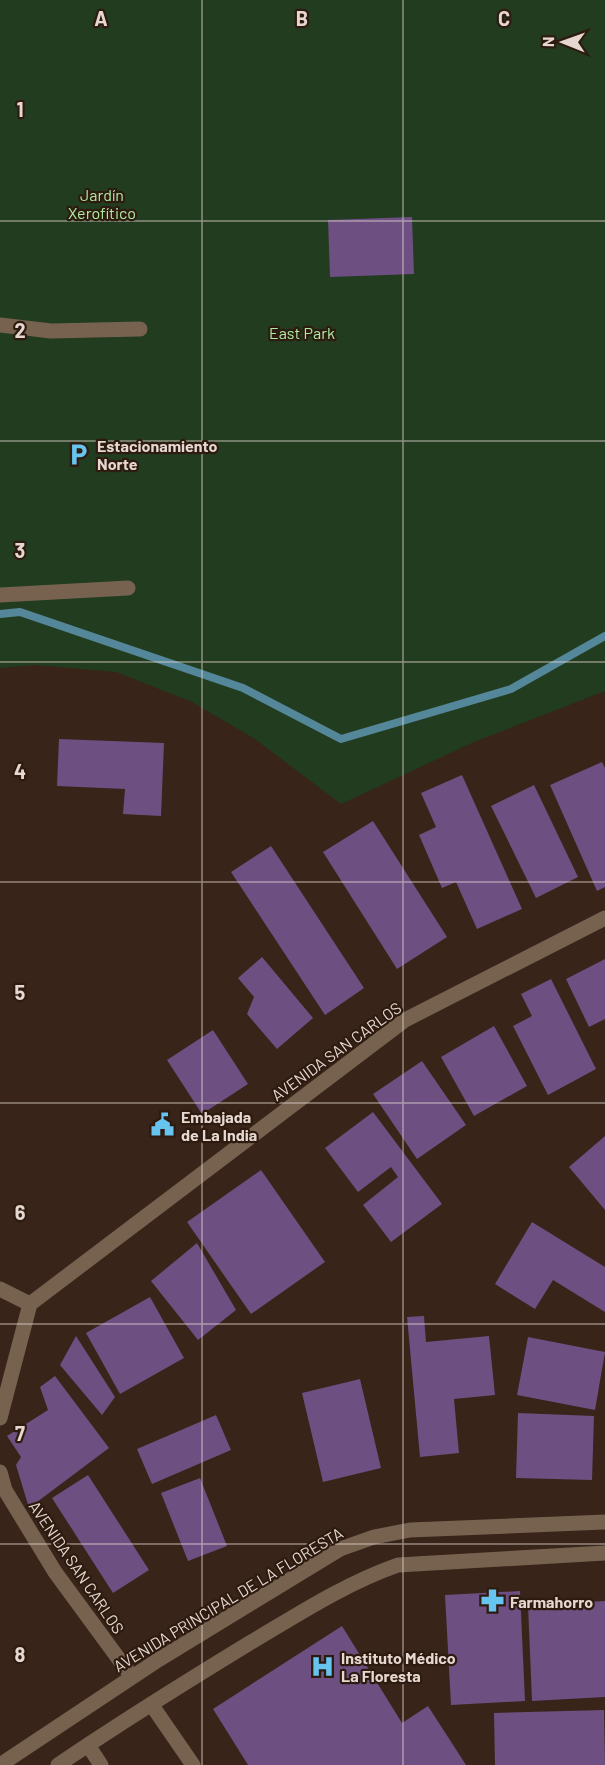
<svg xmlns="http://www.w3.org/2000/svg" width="605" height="1765" font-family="Barlow,sans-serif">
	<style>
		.green { fill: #223c1f }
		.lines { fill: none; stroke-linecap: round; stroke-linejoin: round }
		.stream { stroke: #55879a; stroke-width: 8 }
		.building { fill: #6e4f81 }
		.minor { stroke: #76624f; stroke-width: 15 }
		.grid { fill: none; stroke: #e6d8d1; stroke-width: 1.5; stroke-opacity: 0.55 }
		.labels { text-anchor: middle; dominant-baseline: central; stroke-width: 4.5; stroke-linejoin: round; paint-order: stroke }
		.park-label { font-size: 16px; fill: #aceba3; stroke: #2e1b10 }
		.poi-label { font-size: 16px; font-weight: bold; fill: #e6d8d1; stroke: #2e1b10; text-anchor: start }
		.street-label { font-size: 16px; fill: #e6d8d1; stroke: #2e1b10 }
		.grid-label { font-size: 20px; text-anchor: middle; font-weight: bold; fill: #e6d8d1; stroke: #2e1b10; stroke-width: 4.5; stroke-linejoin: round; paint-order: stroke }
	</style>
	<rect width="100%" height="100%" fill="#382419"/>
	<path class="green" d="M0,0H605V691L474,742L341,804L255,739L192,702L116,672L36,665L0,668Z"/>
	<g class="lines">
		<path class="stream" d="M0,614L20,612L243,688L341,739L511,689L605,636"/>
	</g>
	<path class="building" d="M412,217L414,274L330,277L328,220Z
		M59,739L164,743L161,816L123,814L125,789L57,786Z
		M602,762L605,768V887L597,891L550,785Z
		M462,775L522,909L477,929L456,882L442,888L419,835L436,827L421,793Z
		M534,785L578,877L536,898L491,806Z
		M373,821L447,937L397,969L323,852Z
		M271,846L364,988L325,1015L231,872Z
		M262,957L313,1018L277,1049L247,1014L254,997L238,978Z
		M605,959V1019L589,1027L566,979Z
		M551,979L596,1069L548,1095L513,1026L532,1016L521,994Z
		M494,1026L527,1086L474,1116L441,1057Z
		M213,1030L248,1084L202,1114L167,1060Z
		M422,1061L466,1125L417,1159L373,1094Z
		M373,1112L442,1204L391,1242L363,1205L398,1177L391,1167L358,1192L325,1148Z
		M605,1136V1210L569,1167Z
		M261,1170L325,1262L251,1314L187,1222Z
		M532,1222L605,1267V1312L553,1280L535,1309L495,1284Z
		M197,1243L236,1310L198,1340L151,1281Z
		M150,1297L184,1358L120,1394L86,1333Z
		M424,1316L426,1342L489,1336L495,1395L454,1399L459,1453L420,1457L407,1317Z
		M76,1336L115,1397L102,1415L60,1365Z
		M528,1337L605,1352L595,1410L517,1395Z
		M55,1376L109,1448L29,1508L16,1465L21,1457L7,1436L48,1410L40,1387Z
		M360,1379L381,1468L323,1482L302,1393Z
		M518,1413L594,1416L592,1480L516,1478Z
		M216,1415L231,1450L152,1484L137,1449Z
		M88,1475L149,1570L113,1593L52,1498Z
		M200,1478L227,1546L188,1561L161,1493Z
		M520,1591L525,1701L451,1705L445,1595Z
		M605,1601V1697L532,1701L528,1605Z
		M342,1626L402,1723L428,1706L466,1765H248L213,1709Z
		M604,1710L605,1765H495L494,1713Z"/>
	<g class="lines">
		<path class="minor" d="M0,325L51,331L140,329
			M0,595L128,588
			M0,1289L30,1304
			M0,1418L30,1304L405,1020L605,918
			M0,1472L5,1490L55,1572L132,1677
			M151,1704L193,1765
			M88,1745L101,1765
			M0,1765L158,1660L340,1549L374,1537L410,1530L605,1522
			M58,1765C120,1723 184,1683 248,1644C297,1615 344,1584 398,1565L605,1553"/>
	</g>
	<path class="grid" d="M202,0V1765M403,0V1765M0,221H605M0,441H605M0,662H605M0,882H605M0,1103H605M0,1324H605M0,1544H605"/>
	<defs>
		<symbol id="parking-bare" viewBox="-9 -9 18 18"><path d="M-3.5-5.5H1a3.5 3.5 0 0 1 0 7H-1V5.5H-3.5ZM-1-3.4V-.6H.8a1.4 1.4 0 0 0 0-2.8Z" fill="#66c4ef" stroke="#2e1b10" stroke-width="2.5" paint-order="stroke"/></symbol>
		<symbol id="civic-bare" viewBox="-9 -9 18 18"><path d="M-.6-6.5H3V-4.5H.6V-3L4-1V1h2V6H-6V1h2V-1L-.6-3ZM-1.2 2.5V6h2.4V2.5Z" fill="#66c4ef" stroke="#2e1b10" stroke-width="2.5" paint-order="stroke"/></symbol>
		<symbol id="pharmacy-bare" viewBox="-9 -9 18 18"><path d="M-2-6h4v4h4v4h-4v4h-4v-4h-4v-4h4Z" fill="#66c4ef" stroke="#2e1b10" stroke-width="2.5" paint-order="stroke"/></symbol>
		<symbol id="hospital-bare" viewBox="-9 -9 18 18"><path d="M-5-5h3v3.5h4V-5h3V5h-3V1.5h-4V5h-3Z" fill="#66c4ef" stroke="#2e1b10" stroke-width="2.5" paint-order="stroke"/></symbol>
	</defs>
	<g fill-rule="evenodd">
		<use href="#parking-bare" x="62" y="438" width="33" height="33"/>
		<use href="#civic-bare" x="146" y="1108" width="33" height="33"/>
		<use href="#pharmacy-bare" x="476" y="1584" width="33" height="33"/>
		<use href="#hospital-bare" x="306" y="1650" width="33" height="33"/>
	</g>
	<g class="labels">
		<g class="park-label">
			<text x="102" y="194">Jardín<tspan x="102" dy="18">Xerofítico</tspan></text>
			<text x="302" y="332">East Park</text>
		</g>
		<g class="poi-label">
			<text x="97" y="445">Estacionamiento<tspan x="97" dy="18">Norte</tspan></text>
			<text x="181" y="1116">Embajada<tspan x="181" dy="18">de La India</tspan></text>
			<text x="510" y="1601">Farmahorro</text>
			<text x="341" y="1657">Instituto Médico<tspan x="341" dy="18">La Floresta</tspan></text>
		</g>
		<g class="street-label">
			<text transform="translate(336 1051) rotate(-36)">AVENIDA SAN CARLOS</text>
			<text transform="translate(77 1567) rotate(56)">AVENIDA SAN CARLOS</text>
			<text transform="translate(228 1599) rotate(-31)">AVENIDA PRINCIPAL DE LA FLORESTA</text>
		</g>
	</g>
	<g class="grid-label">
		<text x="101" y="26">A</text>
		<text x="302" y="26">B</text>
		<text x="504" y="26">C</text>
		<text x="20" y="117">1</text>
		<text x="20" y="338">2</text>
		<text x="20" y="558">3</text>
		<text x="20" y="779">4</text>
		<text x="20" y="1000">5</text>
		<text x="20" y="1220">6</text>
		<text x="20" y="1441">7</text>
		<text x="20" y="1662">8</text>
	</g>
	<g transform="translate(563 42) rotate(271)" stroke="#2e1b10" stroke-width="4.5" paint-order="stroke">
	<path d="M0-4.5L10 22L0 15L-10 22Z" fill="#e6d8d1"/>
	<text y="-9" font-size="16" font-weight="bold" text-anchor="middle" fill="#e6d8d1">N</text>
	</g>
</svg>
